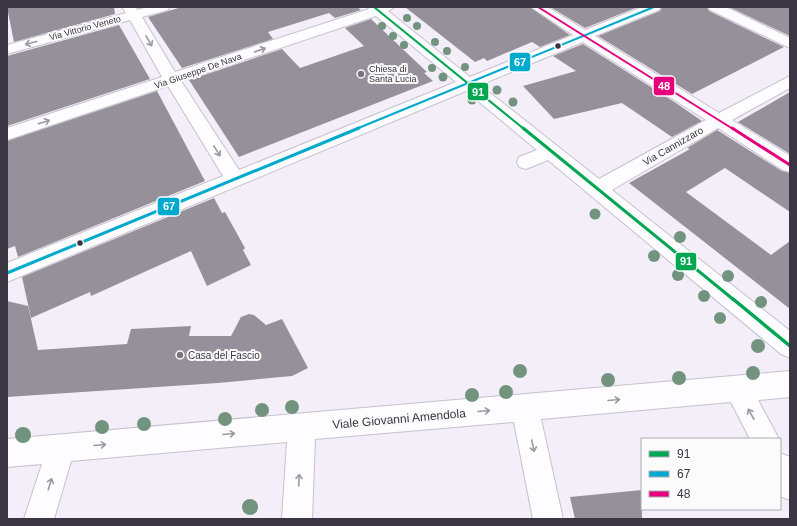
<svg xmlns="http://www.w3.org/2000/svg" width="797" height="526" font-family="Arial,sans-serif">
	<style>
		.building { fill: #96909a }
		.lines { fill: none; stroke-linecap: round; stroke-linejoin: round }
		.minor-casing { stroke: #c7c1cd; stroke-width: 2 }
		.minor { fill: #fdfcfe; fill-rule: evenodd }
		.bus-1-far2-casing { stroke: #fbfbfb; stroke-width: 4 }
		.bus-1-far1-casing { stroke: #fbfbfb; stroke-width: 6 }
		.bus-1-casing { stroke: #fbfbfb; stroke-width: 6 }
		.bus-2-far1-casing { stroke: #fbfbfb; stroke-width: 4 }
		.bus-2-casing { stroke: #fbfbfb; stroke-width: 6 }
		.bus-3-far1-casing { stroke: #fbfbfb; stroke-width: 4 }
		.bus-3-casing { stroke: #fbfbfb; stroke-width: 6 }
		.bus-1-far2 { stroke: #00a651; stroke-width: 2 }
		.bus-1-far1 { stroke: #00a651; stroke-width: 3 }
		.bus-1 { stroke: #00a651; stroke-width: 3.5 }
		.bus-2-far1 { stroke: #00a9ce; stroke-width: 2 }
		.bus-2 { stroke: #00a9ce; stroke-width: 3 }
		.bus-3-far1 { stroke: #e5007d; stroke-width: 2 }
		.bus-3 { stroke: #e5007d; stroke-width: 3 }
		.tree { fill: #72947f }
		.oneway { stroke: #9c98a0 }
		.bus-dot { fill: #3b3442; stroke: #fbfbfb; stroke-width: 1.5 }
		.poi-dot { fill: #7b7582; stroke: #fbfbfb; stroke-width: 1.5 }
		.labels { text-anchor: middle; dominant-baseline: central; stroke-width: 4; stroke-linejoin: round; paint-order: stroke }
		.far-street-label { font-size: 9px; fill: #3b3442; stroke: #fbfbfb }
		.far-poi-label { font-size: 9px; fill: #3b3442; stroke: #fbfbfb; text-anchor: start }
		.street-label { font-size: 10px; fill: #3b3442; stroke: #fbfbfb }
		.poi-label { font-size: 10px; fill: #3b3442; stroke: #fbfbfb; text-anchor: start }
		.near-street-label { font-size: 12px; fill: #3b3442; stroke: #fbfbfb }
		.line-badge { stroke: #fbfbfb; stroke-width: 1.5 }
		.badge-label { font-size: 11px; text-anchor: middle; font-weight: bold; fill: #fff }
	</style>
	<rect width="100%" height="100%" fill="#f3eef8"/>
	<path class="building" d="M7,7H114L115,14L14,42Z
		M182,7H357L361,10L335,18L329,13L268,32L273,39L182,68L148,17Z
		M405,7H530L570,35L540,47L532,42L487,61L484,58L475,62Z
		M550,7H638L585,28Z
		M662,7H707L709,11L784,47L692,94L598,36L660,11Z
		M729,7H790V36Z
		M371,19L427,72L424,73L433,81L239,157L189,80L282,49L300,68L364,46L345,28Z
		M119,25L150,79L7,126V56Z
		M583,44L676,103L702,121L672,137L622,103L554,119L523,86L576,71L553,56Z
		M157,91L205,181L18,257L15,246L7,249V141Z
		M790,92V154L738,122Z
		M717,130L782,171L790,173V212L725,168L686,192L771,255L790,241V309L629,183L690,149L687,148Z
		M214,198L222,213L225,212L245,248L243,250L251,265L207,286L191,251L91,296L90,292L31,318L22,277Z
		M7,301L28,306L38,350L127,344L131,329L191,326L189,336H231L241,317L249,314L254,315L266,325L282,319L308,368L292,376L218,383L7,397Z
		M642,490V519H575L570,497Z"/>
	<g class="lines">
		<defs>
			<path id="minor" d="M122,7H136L137,10L148,7H170L168,10L142,17L175,72L369,9L367,7H395L388,11L470,77L573,35L531,7H547L585,30L642,7H661L659,10L595,36L719,113L790,76V88L732,120L790,156V172L783,170L718,128L612,190L790,331V358L781,354L548,160L526,169L519,167L517,162L519,157L537,150L466,91L7,282V263L223,176L168,86L7,140V128L162,77L130,20L7,54V45L126,13ZM376,16L456,82L239,170L181,81ZM583,42L706,120L599,179L480,85Z
				M708,7H726L790,38V48L710,10Z
				M790,371V397L758,400L779,439H750L731,402L541,419L563,519H533L514,422L315,439L312,519H282L287,442L71,461L54,519H24L42,464L7,467V439Z
				M780,453L790,457V500L780,496Z"/>
		</defs>
		<use href="#minor" class="minor-casing"/>
		<use href="#minor" class="minor"/>
		<defs>
			<path id="bus-1-far2" d="M374,7L524,129"/>
			<path id="bus-1-far1" d="M523,128L734,300"/>
			<path id="bus-1" d="M733,299L790,346"/>
			<path id="bus-2-far1" d="M356,129L654,7"/>
			<path id="bus-2" d="M7,273L359,128"/>
			<path id="bus-3-far1" d="M538,7L733,129"/>
			<path id="bus-3" d="M732,128L790,165"/>
		</defs>
		<use href="#bus-1-far2" class="bus-1-far2-casing"/>
		<use href="#bus-1-far1" class="bus-1-far1-casing"/>
		<use href="#bus-1" class="bus-1-casing"/>
		<use href="#bus-2-far1" class="bus-2-far1-casing"/>
		<use href="#bus-2" class="bus-2-casing"/>
		<use href="#bus-3-far1" class="bus-3-far1-casing"/>
		<use href="#bus-3" class="bus-3-casing"/>
		<use href="#bus-1-far2" class="bus-1-far2"/>
		<use href="#bus-1-far1" class="bus-1-far1"/>
		<use href="#bus-1" class="bus-1"/>
		<use href="#bus-2-far1" class="bus-2-far1"/>
		<use href="#bus-2" class="bus-2"/>
		<use href="#bus-3-far1" class="bus-3-far1"/>
		<use href="#bus-3" class="bus-3"/>
	</g>
	<g class="tree">
		<circle cx="407" cy="18" r="4"/>
		<circle cx="382" cy="26" r="4"/>
		<circle cx="417" cy="26" r="4"/>
		<circle cx="393" cy="36" r="4"/>
		<circle cx="435" cy="42" r="4"/>
		<circle cx="404" cy="45" r="4"/>
		<circle cx="447" cy="51" r="4"/>
		<circle cx="465" cy="67" r="4"/>
		<circle cx="432" cy="68" r="4"/>
		<circle cx="443" cy="77" r="4.5"/>
		<circle cx="497" cy="90" r="4.5"/>
		<circle cx="472" cy="100" r="4.5"/>
		<circle cx="513" cy="102" r="4.5"/>
		<circle cx="595" cy="214" r="5.5"/>
		<circle cx="680" cy="237" r="6"/>
		<circle cx="654" cy="256" r="6"/>
		<circle cx="678" cy="275" r="6"/>
		<circle cx="728" cy="276" r="6"/>
		<circle cx="704" cy="296" r="6"/>
		<circle cx="761" cy="302" r="6"/>
		<circle cx="720" cy="318" r="6"/>
		<circle cx="758" cy="346" r="7"/>
		<circle cx="520" cy="371" r="7"/>
		<circle cx="753" cy="373" r="7"/>
		<circle cx="679" cy="378" r="7"/>
		<circle cx="608" cy="380" r="7"/>
		<circle cx="506" cy="392" r="7"/>
		<circle cx="472" cy="395" r="7"/>
		<circle cx="292" cy="407" r="7"/>
		<circle cx="262" cy="410" r="7"/>
		<circle cx="225" cy="419" r="7"/>
		<circle cx="144" cy="424" r="7"/>
		<circle cx="102" cy="427" r="7"/>
		<circle cx="23" cy="435" r="8"/>
		<circle cx="250" cy="507" r="8"/>
	</g>
	<defs><path id="oneway-shaft" d="M-6 0H5M1.5-3L5.5 0L1.5 3" fill="none" stroke-width="1.6" stroke-linecap="round" stroke-linejoin="round"/></defs>
	<g class="oneway">
		<use href="#oneway-shaft" transform="translate(149 41) rotate(60)"/>
		<use href="#oneway-shaft" transform="translate(31 43) rotate(165)"/>
		<use href="#oneway-shaft" transform="translate(260 50) rotate(-19)"/>
		<use href="#oneway-shaft" transform="translate(44 122) rotate(-18)"/>
		<use href="#oneway-shaft" transform="translate(217 151) rotate(58)"/>
		<use href="#oneway-shaft" transform="translate(614 400) rotate(-5)"/>
		<use href="#oneway-shaft" transform="translate(484 411) rotate(-5)"/>
		<use href="#oneway-shaft" transform="translate(751 414) rotate(-119)"/>
		<use href="#oneway-shaft" transform="translate(229 434) rotate(-5)"/>
		<use href="#oneway-shaft" transform="translate(100 445) rotate(-5)"/>
		<use href="#oneway-shaft" transform="translate(533 446) rotate(78)"/>
		<use href="#oneway-shaft" transform="translate(299 480) rotate(-87)"/>
		<use href="#oneway-shaft" transform="translate(50 484) rotate(-73)"/>
	</g>
	<g class="bus-dot">
		<circle cx="558" cy="46" r="3.5"/>
		<circle cx="80" cy="243" r="3.5"/>
	</g>
	<g class="poi-dot">
		<circle cx="361" cy="74" r="4"/>
		<circle cx="180" cy="355" r="4"/>
	</g>
	<g class="labels">
		<g class="far-street-label">
			<text transform="translate(85 28) rotate(-15)">Via Vittorio Veneto</text>
			<text transform="translate(198 71) rotate(-19)">Via Giuseppe De Nava</text>
		</g>
		<g class="far-poi-label">
			<text x="369" y="69">Chiesa di<tspan x="369" dy="10">Santa Lucia</tspan></text>
		</g>
		<g class="street-label">
			<text transform="translate(673 146) rotate(-30)">Via Cannizzaro</text>
		</g>
		<g class="poi-label">
			<text x="188" y="355">Casa del Fascio</text>
		</g>
		<g class="near-street-label">
			<text transform="translate(399 419) rotate(-5)">Viale Giovanni Amendola</text>
		</g>
	</g>
	<g class="line-badge">
		<rect x="509" y="52" width="22" height="20" rx="4" fill="#00a9ce"/>
		<rect x="653" y="76" width="22" height="20" rx="4" fill="#e5007d"/>
		<rect x="467" y="82" width="22" height="19" rx="4" fill="#00a651"/>
		<rect x="157" y="197" width="23" height="19" rx="4" fill="#00a9ce"/>
		<rect x="675" y="252" width="22" height="19" rx="4" fill="#00a651"/>
	</g>
	<g class="badge-label">
		<text x="520" y="66">67</text>
		<text x="664" y="90">48</text>
		<text x="478" y="96">91</text>
		<text x="169" y="210">67</text>
		<text x="686" y="265">91</text>
	</g>
	<rect width="797" height="526" fill="none" stroke="#3b3442" stroke-width="16"/>
	<rect x="641" y="438" width="140" height="72" fill="#fbfbfb" stroke="#aeabb1"/>
	<rect x="649" y="451" width="20" height="6" fill="#00a651" stroke="#aeabb1"/>
	<text x="677" y="458" font-size="12" fill="#3b3442">91</text>
	<rect x="649" y="471" width="20" height="6" fill="#00a9ce" stroke="#aeabb1"/>
	<text x="677" y="478" font-size="12" fill="#3b3442">67</text>
	<rect x="649" y="491" width="20" height="6" fill="#e5007d" stroke="#aeabb1"/>
	<text x="677" y="498" font-size="12" fill="#3b3442">48</text>
</svg>
